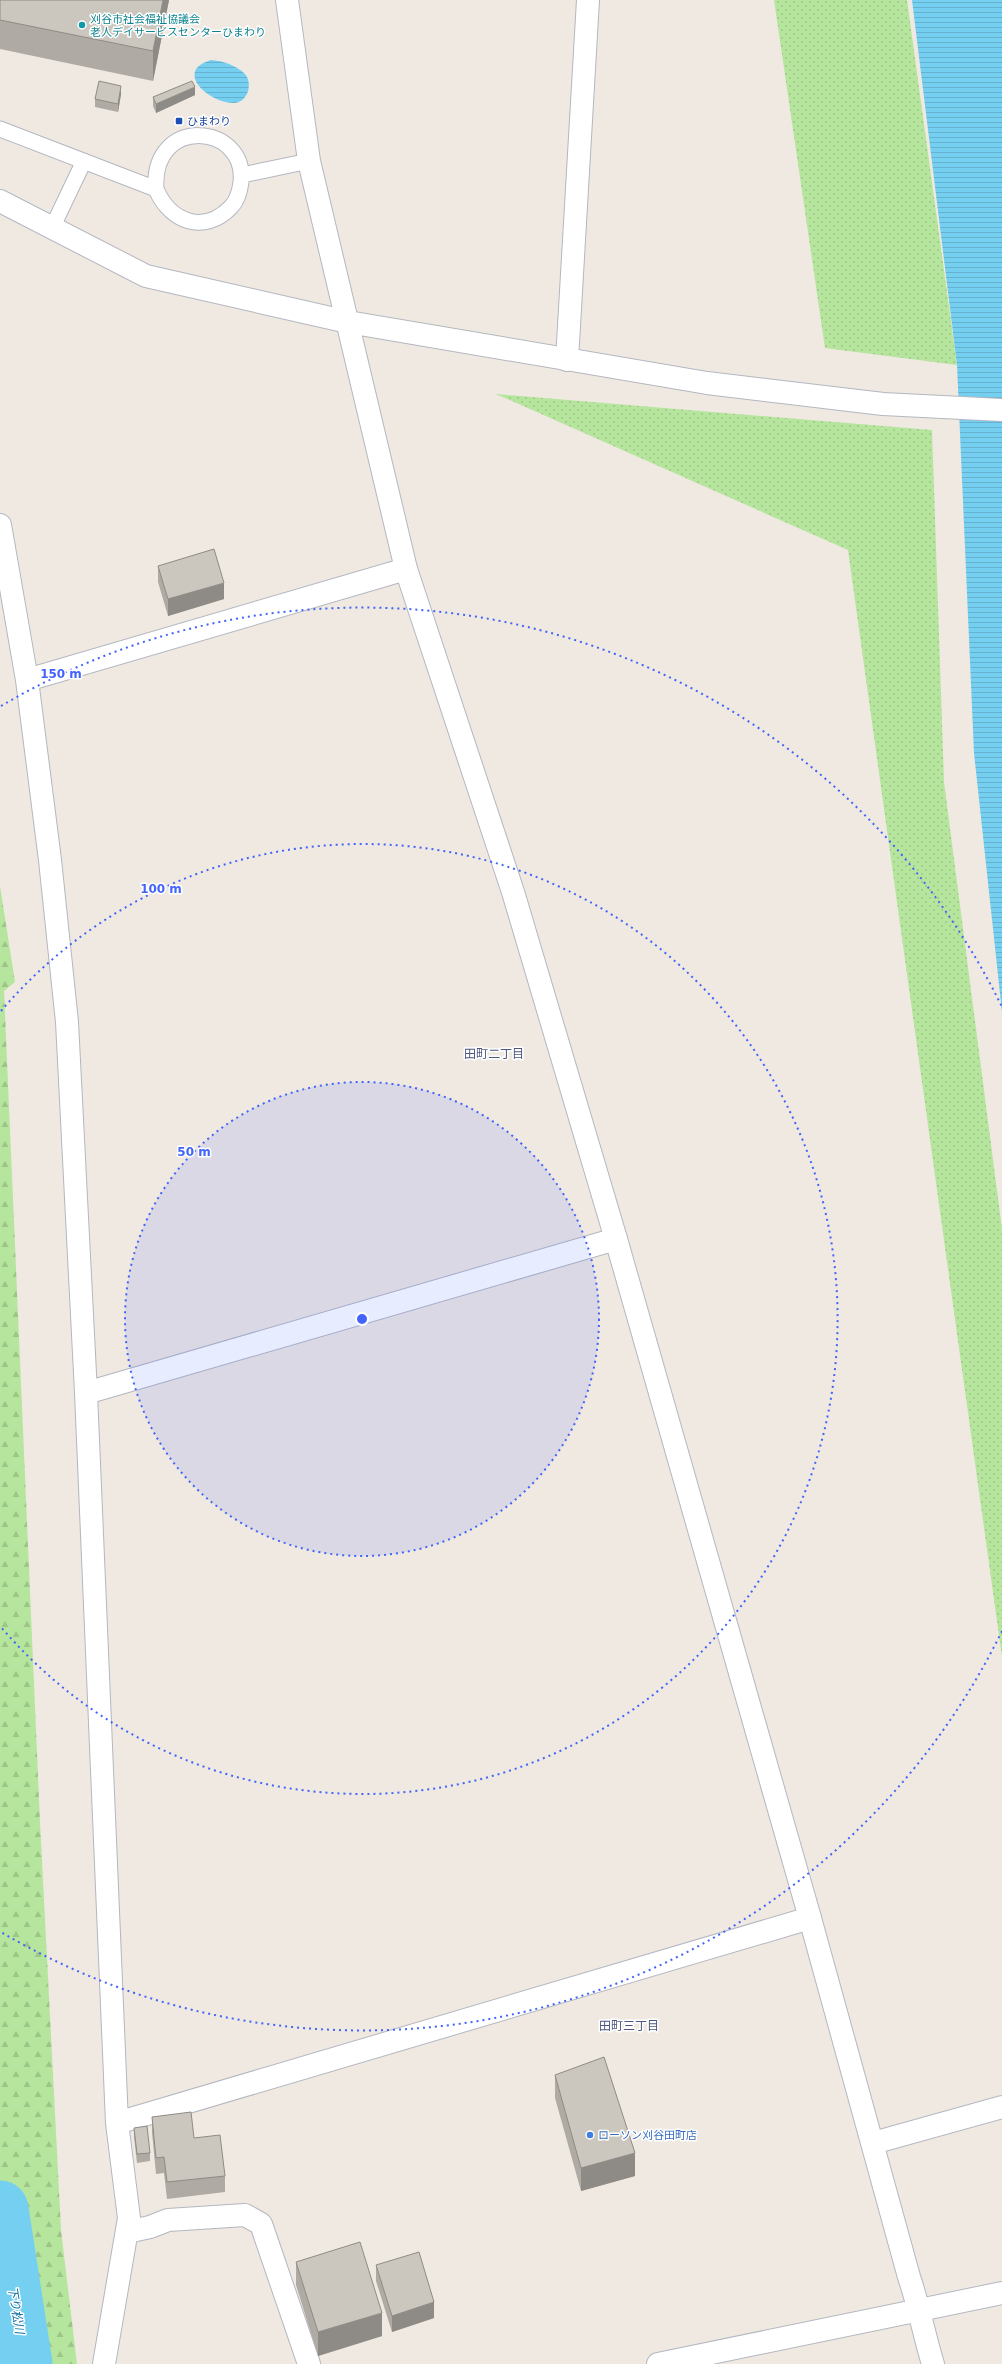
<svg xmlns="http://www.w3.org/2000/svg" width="1002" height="2364" font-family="'DejaVu Sans','Noto Sans JP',sans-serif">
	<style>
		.grass { fill: url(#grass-dots) }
		.forest { fill: url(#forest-firs) }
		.water { fill: url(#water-rules) }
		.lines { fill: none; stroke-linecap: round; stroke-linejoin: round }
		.river { stroke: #75cff0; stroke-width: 57 }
		.lane-casing { stroke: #b4b7c1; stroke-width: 17 }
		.street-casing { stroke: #b4b7c1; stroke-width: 24 }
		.secondary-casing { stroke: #b4b7c1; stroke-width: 24 }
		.lane { stroke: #fff; stroke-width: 15 }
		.street { stroke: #fff; stroke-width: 22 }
		.secondary { stroke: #fff; stroke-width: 22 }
		.wall { fill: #afaba4 }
		.shaded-wall { fill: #8e8b86 }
		.building { fill: #cbc7bf; stroke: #8e8b86 }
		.ring { fill: none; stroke: #4264fb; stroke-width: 2; stroke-dasharray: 2 4 }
		.culture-dot { fill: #0f9aa8; stroke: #fff; stroke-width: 1.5 }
		.transit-dot { fill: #1a4fb4; stroke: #fff; stroke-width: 1.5 }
		.shop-dot { fill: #3f7fe0; stroke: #fff; stroke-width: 1.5 }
		.labels { text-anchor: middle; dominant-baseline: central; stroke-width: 3; stroke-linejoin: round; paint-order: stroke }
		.culture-label { font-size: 11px; fill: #0d838f; stroke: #fff; text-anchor: start }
		.transit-label { font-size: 11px; fill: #164399; stroke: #fff; text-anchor: start }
		.shop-label { font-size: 11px; fill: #366cbe; stroke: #fff; text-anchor: start }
		.neighbourhood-label { font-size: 12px; fill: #4d5680; stroke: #fff }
		.water-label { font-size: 12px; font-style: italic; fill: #0d6fa3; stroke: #fff }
		.centre { fill: #4264fb; stroke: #fff; stroke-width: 2 }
		.ring-label { font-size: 12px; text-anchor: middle; font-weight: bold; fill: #4264fb; stroke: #fff; stroke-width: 3; stroke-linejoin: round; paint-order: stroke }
	</style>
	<defs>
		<pattern id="grass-dots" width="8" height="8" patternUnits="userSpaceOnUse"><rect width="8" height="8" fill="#b6e59e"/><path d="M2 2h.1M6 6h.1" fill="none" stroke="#9dc588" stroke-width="1.8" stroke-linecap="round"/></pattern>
		<pattern id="forest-firs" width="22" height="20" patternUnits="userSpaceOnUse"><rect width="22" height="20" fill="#b6e59e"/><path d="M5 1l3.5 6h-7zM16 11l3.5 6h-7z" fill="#9dc588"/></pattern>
		<pattern id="water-rules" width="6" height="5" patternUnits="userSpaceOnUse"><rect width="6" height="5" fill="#75cff0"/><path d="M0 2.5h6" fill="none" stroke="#66b2ce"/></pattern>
	</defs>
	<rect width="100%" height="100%" fill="#efe9e1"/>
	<path class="grass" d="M774,0H907L957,365L825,348Z
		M496,394L932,430L944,782L1002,1229V1657L848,550Z"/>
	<path class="forest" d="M0,886L15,982L4,991L40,1822L61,2230L77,2364H0Z"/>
	<path class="water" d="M912,0H1002V1012L974,753L957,365Z
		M211,60C223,61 236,65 245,74C253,83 248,102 235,103C209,104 173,71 211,60Z"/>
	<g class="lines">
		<path class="river" d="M0,2209L24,2364"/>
		<defs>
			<path id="lane" d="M0,129L156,189C170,222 204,235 231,207C238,200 240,190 241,182C247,123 151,115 156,189
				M242,175L309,161
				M52,228L84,161"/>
			<path id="street" d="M567,360L588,0
				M0,525L27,680L50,860L67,1022L86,1393L117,2123L129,2218L104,2364
				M27,680L406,569
				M86,1393L616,1239
				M117,2123L810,1918
				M873,2143L1002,2107
				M127,2232L150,2227L168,2220L245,2215L261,2224L309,2364"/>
			<path id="secondary" d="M287,0L309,161L406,569L513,892L616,1239L810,1918L909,2277C919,2306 924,2335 933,2364
				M0,201L146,276L348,322L707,383L883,404L1002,410
				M658,2364L1002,2293"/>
		</defs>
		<use href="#lane" class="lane-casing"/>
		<use href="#street" class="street-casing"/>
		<use href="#secondary" class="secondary-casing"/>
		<use href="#lane" class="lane"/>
		<use href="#street" class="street"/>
		<use href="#secondary" class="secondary"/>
	</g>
	<path class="wall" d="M0,0H169L153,81L0,49Z
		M121,94L118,112L95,107V99Z
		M195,95L156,113L153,106V97Z
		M158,566L224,599L168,616L158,582Z
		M555,2075L635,2176L581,2191L555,2098Z
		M152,2117L194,2138L225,2176V2192L167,2199L164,2173L156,2174L152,2133Z
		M134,2128L150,2153V2161L137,2163L134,2137Z
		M296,2262L382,2336L318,2356L296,2285Z
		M376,2265L434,2318L392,2332L376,2281Z"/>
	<path class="shaded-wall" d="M163,0H169L153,81V51Z
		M121,86V94L118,112V104Z
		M195,87V95L156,113V104Z
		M224,583V599L168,616V599Z
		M635,2153V2176L581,2191V2168Z
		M434,2302V2318L392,2332V2316Z
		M382,2313V2336L318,2356V2332Z"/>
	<path class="building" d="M0,0H163L153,51L0,20Z
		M99,81L121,86L118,104L95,99Z
		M192,81L195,87L156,104L153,97Z
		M214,549L224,583L168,599L158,566Z
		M604,2057L635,2153L581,2168L555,2075Z
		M191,2112L194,2138L220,2135L225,2176L167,2182L164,2157L156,2158L152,2117Z
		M147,2126L150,2153L137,2154L134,2128Z
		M360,2242L382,2313L318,2332L296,2262Z
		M419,2252L434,2302L392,2316L376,2265Z"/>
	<circle cx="362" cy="1319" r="237" fill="#4264fb" fill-opacity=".12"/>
	<g class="ring">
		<circle cx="362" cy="1319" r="237"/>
		<path d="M1 1011A475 475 0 1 1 1 1627"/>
		<path d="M1002 1631A712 712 0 0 1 1 1932M1 706A712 712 0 0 1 1002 1007"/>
	</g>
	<circle class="culture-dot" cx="82" cy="25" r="4"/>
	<rect class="transit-dot" x="175" y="117" width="8" height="8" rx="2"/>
	<circle class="shop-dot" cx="590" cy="2135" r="4"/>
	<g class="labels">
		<g class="culture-label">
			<text x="90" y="19">刈谷市社会福祉協議会<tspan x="90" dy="13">老人デイサービスセンターひまわり</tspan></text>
		</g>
		<g class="transit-label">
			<text x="187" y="121">ひまわり</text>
		</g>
		<g class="shop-label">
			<text x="598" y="2135">ローソン刈谷田町店</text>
		</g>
		<g class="neighbourhood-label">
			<text x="494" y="1054">田町二丁目</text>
			<text x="629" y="2026">田町三丁目</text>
		</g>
		<g class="water-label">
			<text transform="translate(16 2310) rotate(81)">下り松川</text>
		</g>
	</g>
	<circle cx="362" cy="1319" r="6" class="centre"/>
	<g class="ring-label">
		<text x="61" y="678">150 m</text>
		<text x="161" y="893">100 m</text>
		<text x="194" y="1156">50 m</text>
	</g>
</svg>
